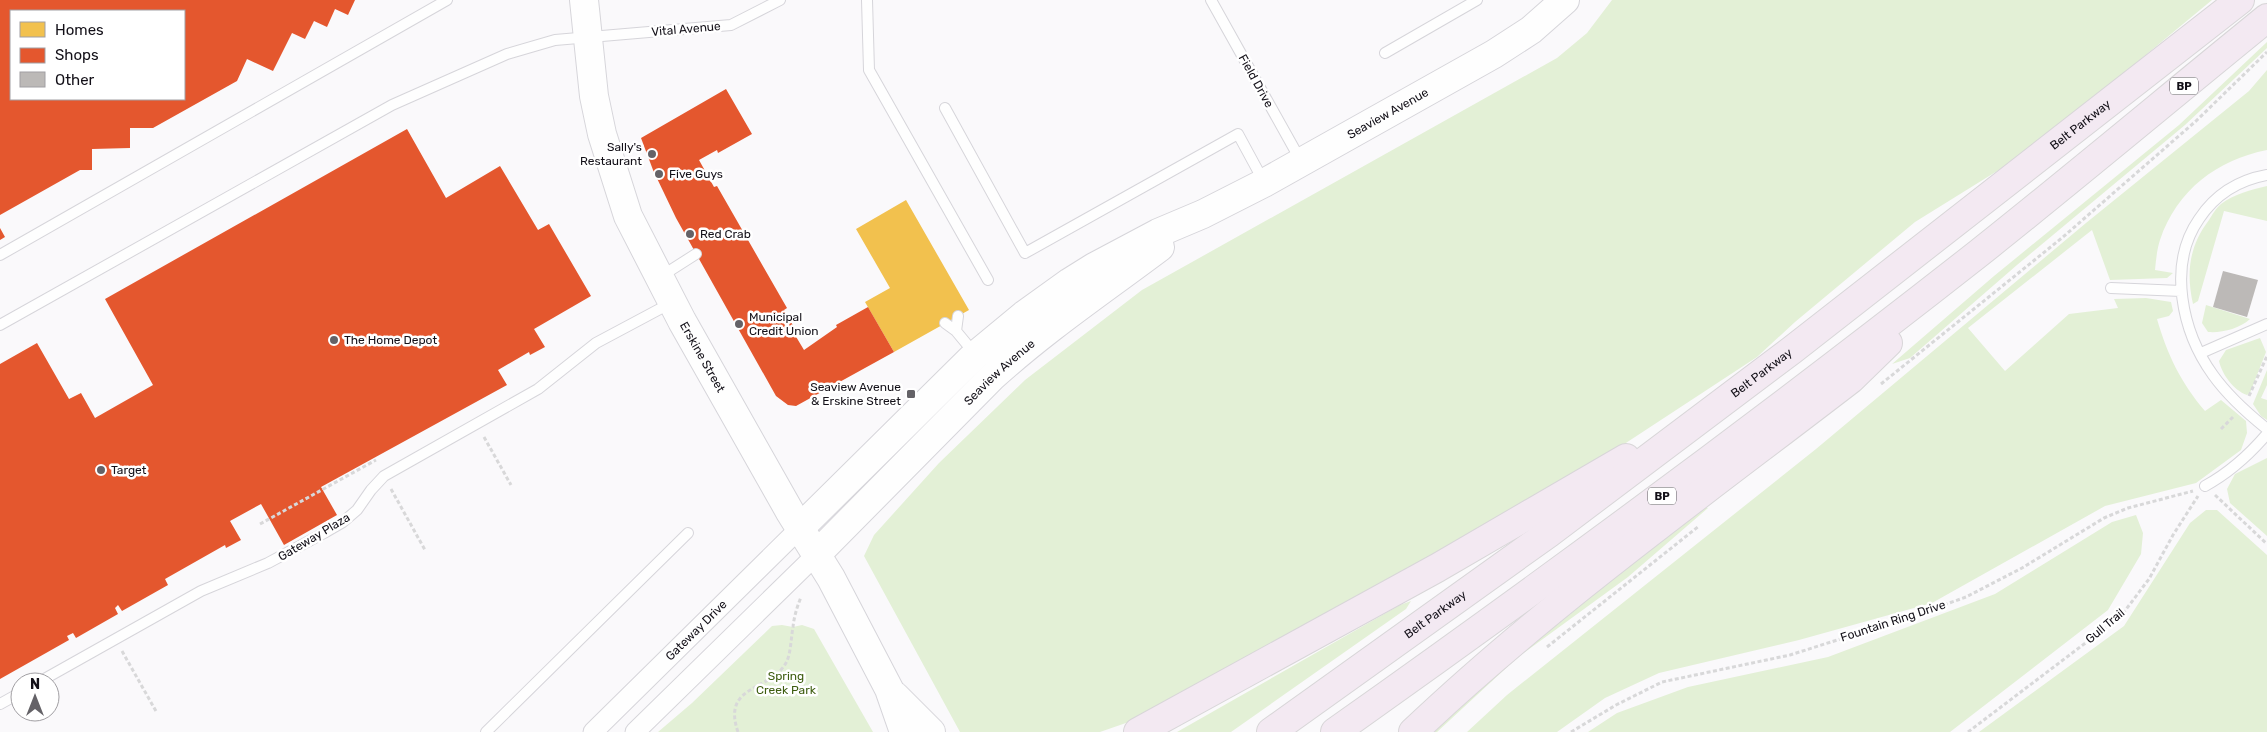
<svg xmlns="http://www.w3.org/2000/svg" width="2267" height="732" font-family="Rubik,sans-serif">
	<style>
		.green { fill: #e3f0d6 }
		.homes { fill: #f2c14e }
		.shops { fill: #e4572e; fill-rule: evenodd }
		.building { fill: #bcb9b7 }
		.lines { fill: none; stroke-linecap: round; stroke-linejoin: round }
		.lane-casing { stroke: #d6d5da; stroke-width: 12 }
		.street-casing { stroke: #d6d5da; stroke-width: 21 }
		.secondary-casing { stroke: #d6d5da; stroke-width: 30 }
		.highway-casing { stroke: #d8d6d8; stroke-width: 30 }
		.path { stroke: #d8d8d9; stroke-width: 3; stroke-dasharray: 4 2.5; stroke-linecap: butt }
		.lane { stroke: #fefefe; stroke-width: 10 }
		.street { stroke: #fefefe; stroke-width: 19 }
		.secondary { stroke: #fefefe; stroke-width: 28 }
		.highway { stroke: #f3e9f2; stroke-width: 28 }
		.poi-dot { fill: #646267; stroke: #fff; stroke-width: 2 }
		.labels { text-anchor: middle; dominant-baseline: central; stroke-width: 5; stroke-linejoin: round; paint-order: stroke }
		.shield { fill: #fff; stroke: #5a585d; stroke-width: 1 }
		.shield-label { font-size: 11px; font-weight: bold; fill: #131018 }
		.street-label { font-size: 12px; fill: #131018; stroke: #fff }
		.poi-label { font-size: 12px; fill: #131018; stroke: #fff; text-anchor: start }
		.park-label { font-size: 12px; fill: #3e5d10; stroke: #fff }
	</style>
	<rect width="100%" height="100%" fill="#faf9fb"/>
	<path class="green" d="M1612,0H2212L2031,150L1915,222L1795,322L1757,357L1574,477L1146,716L1100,732H960L864,556L874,535L939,463L1025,380L1142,290L1557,58L1587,33Z
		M2267,42V48L2185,125L2017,265L1910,358L1892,364L1994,276L2179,125Z
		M2267,70V150C2217,160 2177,190 2160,240C2157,249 2156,260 2155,270L2173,273L2167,278L2110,280L2092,230L1968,328L2005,371L2069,314L2118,308L2114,299L2146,298L2171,302L2173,311L2169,316L2157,319C2167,354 2181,383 2205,411L2221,400L2246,421L2247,433L2241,450L2196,483L2105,506L1932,603L1799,640L1659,673L1605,698L1557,732H1467L1507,695L1816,449L2086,223L2249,91Z
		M2267,186V221L2224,211L2198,301L2193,304C2186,273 2189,246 2209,220C2212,215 2216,208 2221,204C2234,194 2251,190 2267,186Z
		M2206,305L2250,319C2239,329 2222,333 2208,332L2202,323Z
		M2260,338L2266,352L2250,393L2247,395C2233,390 2222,374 2219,361L2226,350Z
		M2267,370V385L2261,398L2267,400V420L2261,416L2253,404Z
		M2267,458V536L2230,503L2227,489L2235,474Z
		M1705,507L1708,508L1628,577L1518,657L1437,732H1433C1518,650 1612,580 1705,507Z
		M2206,510H2217L2267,555V732H1979L2124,626L2190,523Z
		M2136,515L2143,533L2141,554L2108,610L1950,732H1588L1617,713L1688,687L1828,657L1995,594L2112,522Z
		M1411,601L1406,609L1231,732H1177L1400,605Z
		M782,625L793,627L802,625L814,629L873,732H658L692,703L772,626Z"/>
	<path class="homes" d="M906,200L969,310L894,352L865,302L890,288L856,229Z"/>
	<path class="shops" d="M0,0H355L348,15L335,9L327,27L314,21L305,39L292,33L273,71L247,59L237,81L153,128H130V148L92,149V170H80L0,215ZM11,11H184V99H11Z
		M726,89L752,134L718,153L717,150L699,160L714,187L717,186L787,308L784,310L798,334L795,335L804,350L837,327L836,325L868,307L894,352L796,406L788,405L776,396L676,218L653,170L641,138Z
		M407,129L446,198L500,166L538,230L549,224L591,296L534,329L545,347L530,355L529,352L498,370L507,385L321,487L337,515L284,545L261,504L230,521L241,540L226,548L225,545L165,579L168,585L122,611L118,605L115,608L118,614L76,638L73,633L67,636L69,640L0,679V364L37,343L69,399L81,393L95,418L153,385L105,299Z
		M0,228L5,237L0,240Z"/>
	<path class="building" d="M2223,271L2258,280L2247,317L2213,307Z"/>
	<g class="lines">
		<defs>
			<path id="lane" d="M867,0L869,70L988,280
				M1211,0L1301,161
				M1385,53L1477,0
				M945,108L1025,253L1238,134L1264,182
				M2267,175C2239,180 2215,195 2199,219C2167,265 2182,332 2213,375C2228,396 2247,413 2267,429
				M0,255L447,0
				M660,277L696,254
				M2111,288L2181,291
				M958,316L956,331L975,354
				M945,323L956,331
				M0,325L392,105L507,54L555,40L731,25L780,0
				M2201,353L2267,324
				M2205,486C2229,473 2249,455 2267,434
				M39,682L201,591L268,563L324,533L343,522L357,510L371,490L384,476L538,389L596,343L671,303
				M0,704L20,693
				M486,732L688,533"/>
			<g id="street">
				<path id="s1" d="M593,732L800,528"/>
				<path d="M635,732L816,555"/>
			</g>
			<g id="secondary">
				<path id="s2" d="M584,0L594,96L602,134L628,216L682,321L790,512L831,578L889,689L904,732"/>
				<path id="s3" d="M800,528L972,358L1024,315L1070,282L1094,267L1158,233L1203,214L1264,183L1494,54L1531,30L1565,0"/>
				<path id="s4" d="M816,555L992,377C1046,328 1103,290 1160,247"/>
				<path d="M895,696L931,732"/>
			</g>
			<g id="highway">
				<path d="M1138,732L1437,568L1626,458"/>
				<path id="s5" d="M1271,732L1549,533L1792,350L2240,0"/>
				<path d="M1335,732C1554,577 1769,418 1979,253C2076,176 2171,96 2267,18"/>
				<path d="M1413,732C1549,603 1703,493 1851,379L1888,343"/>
			</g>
		</defs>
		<use href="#lane" class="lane-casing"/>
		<use href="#street" class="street-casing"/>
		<use href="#secondary" class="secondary-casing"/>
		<use href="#highway" class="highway-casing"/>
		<path class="path" d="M1881,384L2063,237L2196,121L2267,52
			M2249,396L2267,356
			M2221,429L2233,417
			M484,437L511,485
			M391,489L425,550
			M2215,495L2267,544
			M260,524L376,460
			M1547,647L1699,526
			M122,651L157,713
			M738,732C721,683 772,692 787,661C791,651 791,638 793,627C794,617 797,607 801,597
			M1571,732L1616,705L1662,682L1790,655L1916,615L1966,597L2022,568L2104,518L2128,508L2193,491
			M1968,732L2121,616L2149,579L2173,535L2198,496"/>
		<use href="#lane" class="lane"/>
		<use href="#street" class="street"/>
		<use href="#secondary" class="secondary"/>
		<use href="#highway" class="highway"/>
	</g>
	<g class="poi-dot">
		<circle cx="652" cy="154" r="5"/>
		<circle cx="659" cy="174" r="5"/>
		<circle cx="690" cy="234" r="5"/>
		<circle cx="739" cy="324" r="5"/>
		<circle cx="334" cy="340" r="5"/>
		<rect x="906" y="389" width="10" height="10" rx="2.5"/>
		<circle cx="101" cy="470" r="5"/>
	</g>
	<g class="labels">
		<g class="shield">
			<rect x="2170" y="77.5" width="28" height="17" rx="4"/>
			<rect x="1648" y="487.5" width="28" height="17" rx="4"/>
		</g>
		<g class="shield-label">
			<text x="2184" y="86">BP</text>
			<text x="1662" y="496">BP</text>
		</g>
		<g class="street-label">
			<text transform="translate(686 29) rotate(-5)">Vital Avenue</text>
			<text transform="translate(1256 81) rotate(61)">Field Drive</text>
			<text stroke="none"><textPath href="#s3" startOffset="726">Seaview Avenue</textPath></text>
			<text stroke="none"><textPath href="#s5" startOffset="1012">Belt Parkway</textPath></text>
			<text stroke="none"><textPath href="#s2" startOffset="381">Erskine Street</textPath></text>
			<text stroke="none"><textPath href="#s4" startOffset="259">Seaview Avenue</textPath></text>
			<text stroke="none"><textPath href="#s5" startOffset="608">Belt Parkway</textPath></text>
			<text transform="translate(314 537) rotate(-31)">Gateway Plaza</text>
			<text stroke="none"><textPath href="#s5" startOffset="202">Belt Parkway</textPath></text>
			<text transform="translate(1893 621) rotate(-18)">Fountain Ring Drive</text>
			<text transform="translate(2105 626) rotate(-40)">Gull Trail</text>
			<text stroke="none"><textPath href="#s1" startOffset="145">Gateway Drive</textPath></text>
		</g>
		<g class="poi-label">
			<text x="642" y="147" text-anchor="end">Sally's<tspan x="642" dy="14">Restaurant</tspan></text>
			<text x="669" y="174">Five Guys</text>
			<text x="700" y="234">Red Crab</text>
			<text x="749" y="317">Municipal<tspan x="749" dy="14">Credit Union</tspan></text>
			<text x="344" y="340">The Home Depot</text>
			<text x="901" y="387" text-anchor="end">Seaview Avenue<tspan x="901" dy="14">&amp; Erskine Street</tspan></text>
			<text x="111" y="470">Target</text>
		</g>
		<g class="park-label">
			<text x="786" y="676">Spring<tspan x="786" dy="14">Creek Park</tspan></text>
		</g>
	</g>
	<rect x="10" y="10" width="175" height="90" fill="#ffffff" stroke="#a19fa3"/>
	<rect x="20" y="22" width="25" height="15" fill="#f2c14e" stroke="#a19fa3"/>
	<text x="55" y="35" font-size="15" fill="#131018">Homes</text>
	<rect x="20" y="48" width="25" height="15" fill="#e4572e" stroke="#a19fa3"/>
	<text x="55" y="60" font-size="15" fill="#131018">Shops</text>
	<rect x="20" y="72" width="25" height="15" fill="#bcb9b7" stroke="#a19fa3"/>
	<text x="55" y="85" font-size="15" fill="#131018">Other</text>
	<g transform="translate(35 697)"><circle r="24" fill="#ffffff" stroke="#a19fa3"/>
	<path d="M0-4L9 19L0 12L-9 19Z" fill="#646267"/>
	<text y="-8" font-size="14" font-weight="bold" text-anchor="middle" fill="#131018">N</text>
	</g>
</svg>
